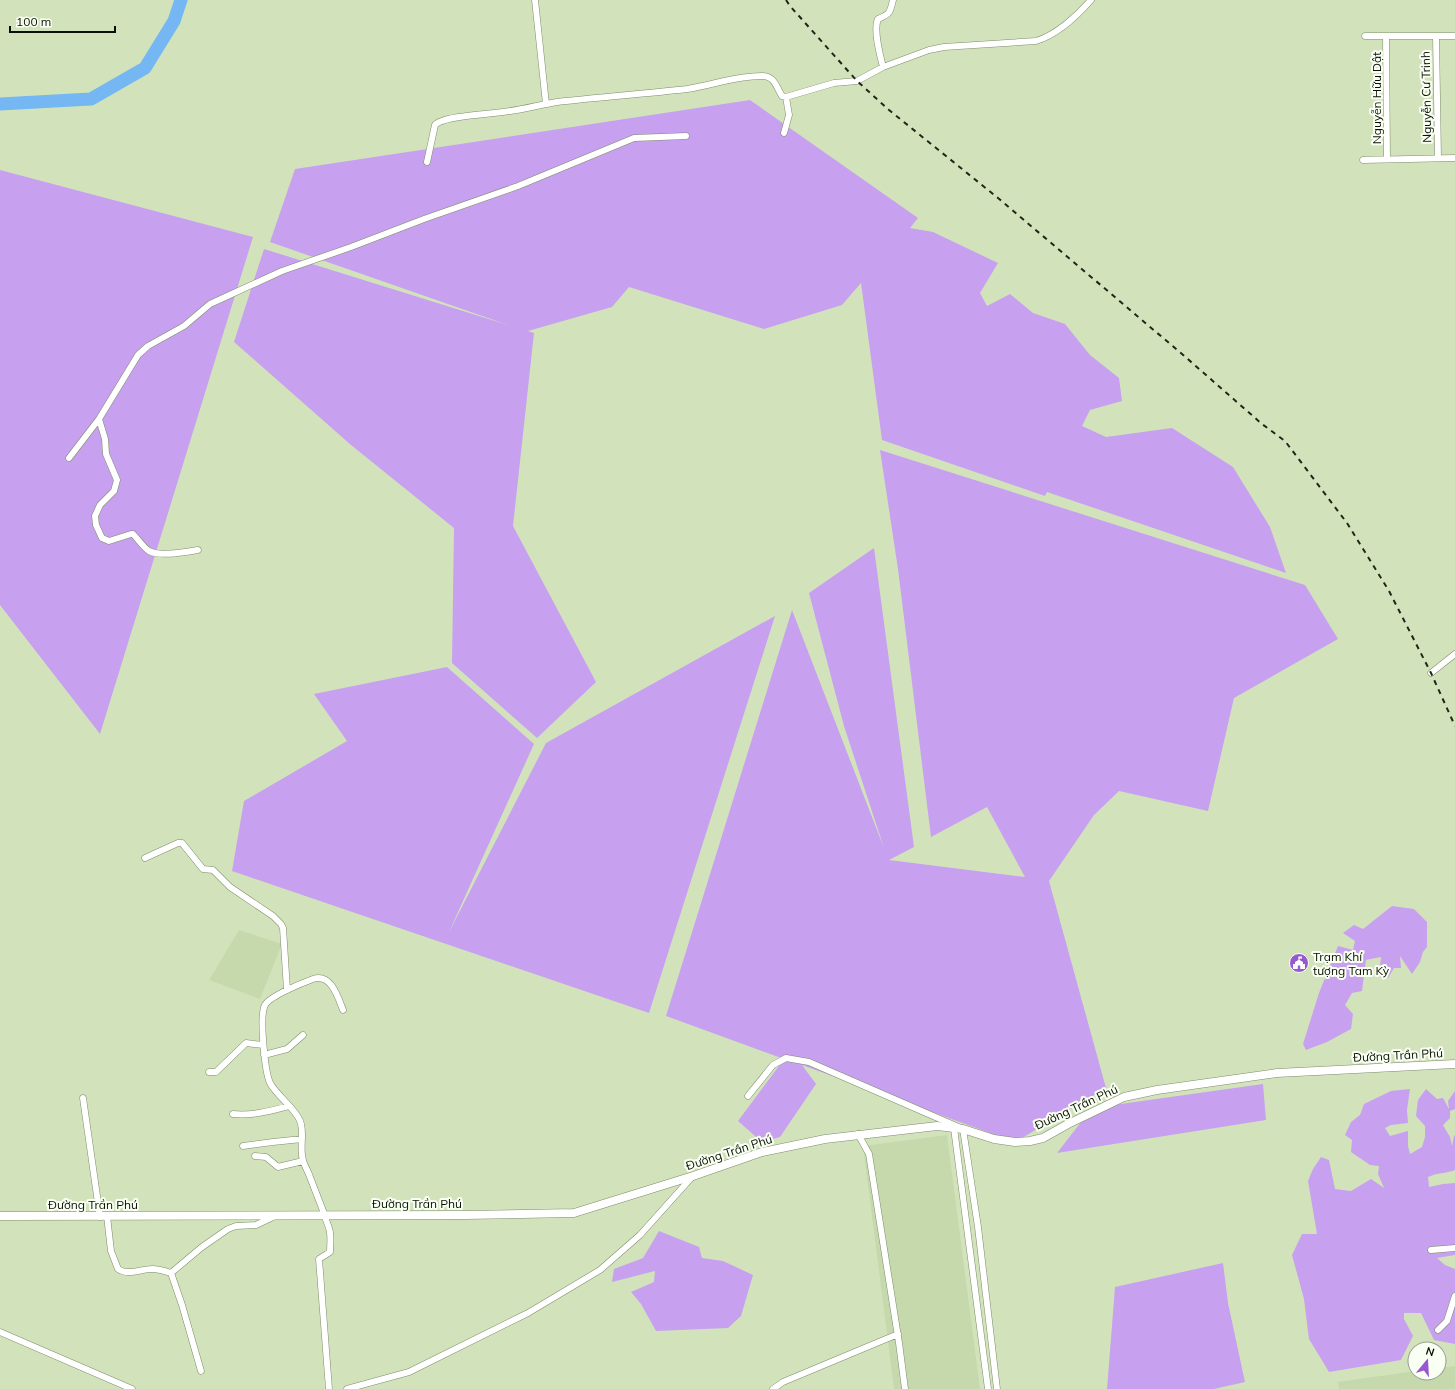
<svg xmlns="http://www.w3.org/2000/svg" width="1455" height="1389" font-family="Mulish,sans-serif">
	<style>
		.built { fill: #c6d9ac }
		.green { fill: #c7a0f0 }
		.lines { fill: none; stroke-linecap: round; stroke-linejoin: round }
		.river { stroke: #75b7f2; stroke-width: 13 }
		.street-casing { stroke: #7d8c69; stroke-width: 7 }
		.secondary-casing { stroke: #7d8c69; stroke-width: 9 }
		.street { stroke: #fff; stroke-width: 6 }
		.secondary { stroke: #fff; stroke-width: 8 }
		.rail { stroke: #1f2617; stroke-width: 2; stroke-dasharray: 5 5; stroke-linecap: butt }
		.labels { text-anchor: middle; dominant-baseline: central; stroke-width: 4; stroke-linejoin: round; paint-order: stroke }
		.street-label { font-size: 12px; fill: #0b1004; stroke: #f9fff3 }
		.poi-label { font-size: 12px; fill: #0b1004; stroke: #f9fff3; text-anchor: start }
	</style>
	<rect width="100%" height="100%" fill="#d2e3bc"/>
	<path class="built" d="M239,930L282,944L260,999L209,980Z
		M947,1135L980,1389H894L863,1146Z
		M1455,1366V1389H1339L1338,1382L1415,1371V1373H1439V1368Z"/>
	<path class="green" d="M750,100L918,218L910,228L933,232L998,263L980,293L987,306L1010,294L1033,313L1065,324L1090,355L1119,378L1122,401L1090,410L1082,426L1106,437L1172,428L1233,467L1270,527L1286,573L1047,492L1045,496L882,440L861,283L842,305L764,329L629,287L612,307L528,331L534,333L513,526L596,682L537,738L452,663L454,528L351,445L234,342L264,249L508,325L270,242L295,169Z
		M0,170L253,237L100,734L0,605Z
		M880,450L1305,585L1338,639L1234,698L1208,811L1119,791L1094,815L1049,881L1106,1088L1015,1142L802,1065L816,1084L780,1137L762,1142L738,1121L784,1059L666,1016L792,610L884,848L844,726L809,593L874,548L914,847L889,860L1025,877L987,807L931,837L898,569Z
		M775,616L649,1013L232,871L244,801L347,741L314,694L447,667L534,744L449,932L546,743Z
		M1392,906L1414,909L1427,922V947L1423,952L1420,962L1412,974L1400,956L1401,968H1394L1388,978L1379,976L1381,957L1366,960L1362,991L1352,993L1345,1005L1353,1014L1351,1029L1327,1042L1306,1050L1303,1044L1319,993L1338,946L1353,950L1355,941L1343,933L1354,925L1363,929Z
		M1263,1084L1266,1120L1057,1153L1092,1108Z
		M1410,1089L1407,1110L1408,1123L1391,1125L1385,1128L1390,1136L1408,1131V1146L1410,1154L1422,1147L1425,1137V1126L1416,1116L1418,1100L1426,1089L1437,1099L1443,1098L1449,1109L1448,1101L1455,1091V1109L1450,1111V1118L1443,1125L1450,1137L1452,1146L1454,1136L1455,1135V1170C1445,1174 1439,1172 1428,1177L1429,1187L1443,1184L1455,1183V1255L1437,1258L1445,1265L1455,1269V1344L1434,1340L1421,1313H1404V1319L1413,1336L1401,1360L1329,1372L1309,1339L1304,1299L1292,1255L1302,1234H1317L1308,1181L1313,1169L1321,1157L1329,1160L1335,1189L1351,1191L1371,1179L1384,1188L1378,1174L1379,1166L1370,1165L1351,1152L1352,1140L1345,1135L1351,1122L1360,1115L1364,1104L1391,1091Z
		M659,1231L699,1247L702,1258L723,1261L753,1275L741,1316L728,1328L656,1331L641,1304L631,1292L654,1282L655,1271L612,1282L614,1269L643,1258Z
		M1223,1263L1228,1303L1245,1382L1214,1389H1107L1115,1287Z"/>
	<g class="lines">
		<path class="river" d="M0,104L91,99L145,68L174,21L181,0"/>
		<defs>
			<path id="street" d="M535,0L546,104
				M1365,36H1455
				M1386,36L1387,159
				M1436,36L1438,158
				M883,67C880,55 873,30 878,19C890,14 890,13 893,0
				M784,133L789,115L786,97
				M1363,160L1455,158
				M427,162L435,125C442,116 489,114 503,112C521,110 539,105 557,102C600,97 644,94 687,89C713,85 735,76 762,76C775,76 776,87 782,96L786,97L834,83L857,81L883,67L929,50L944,47L1036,41C1056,35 1077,16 1091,0
				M99,419L105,439L106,454L117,480L114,491L100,505L95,516L96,525L102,538L109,541L131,534H133C138,539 143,547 149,551C160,557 185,552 198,550
				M69,458L99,419L138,355L148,346L184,326L210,304L282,271L351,247L424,219L518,186L634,138L686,136
				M1431,673L1455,654
				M145,858L178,843H182L203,869L213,870L230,887L273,916L281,924L283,928L287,990
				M264,1055L287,1049L303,1035
				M209,1072H216L246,1043L263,1045
				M748,1096L773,1065L786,1058L809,1062L963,1129L978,1227L997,1389
				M83,1098L100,1217
				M233,1114C252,1116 270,1111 289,1106
				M954,1128L988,1389
				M858,1134L869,1154L899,1343L905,1389
				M243,1146L273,1142L302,1139
				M255,1156L266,1157L278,1167L303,1161
				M107,1216L111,1251L118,1269C128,1276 141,1269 152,1269C159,1269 165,1271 171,1273
				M1431,1250L1455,1248
				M171,1273L202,1247L228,1229L236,1226L256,1225L275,1216
				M171,1273L182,1305L201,1371
				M1438,1330L1447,1321L1455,1296
				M0,1332L132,1389
				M329,1389L319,1259L330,1252C330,1246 331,1239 330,1233C330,1228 326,1222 325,1216C320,1203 315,1190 310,1177C308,1171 304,1165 303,1160C299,1148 305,1133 300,1121C296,1109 277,1096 270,1083C265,1072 259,1016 265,1005C270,996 302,983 313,979C331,973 338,997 343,1010
				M347,1389L409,1372L528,1313L600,1270L640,1235L692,1177
				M773,1389L783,1382L898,1334"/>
			<path id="secondary" d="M0,1216L465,1215L574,1213L693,1176L762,1152L825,1139L937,1126L963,1129L994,1139L1015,1142L1030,1141L1043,1138L1068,1124L1124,1097L1157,1090L1277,1073L1455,1064"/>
		</defs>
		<use href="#street" class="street-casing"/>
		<use href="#secondary" class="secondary-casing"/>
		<use href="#street" class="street"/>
		<use href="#secondary" class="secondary"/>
		<path class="rail" d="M786,0L790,6L857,81L889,110L998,198L1182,354L1262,424L1285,441L1347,523L1389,591L1431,673L1455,726"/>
	</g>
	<defs>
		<symbol id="civic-disc" viewBox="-11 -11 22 22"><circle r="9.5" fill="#9858cf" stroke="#f9fff3"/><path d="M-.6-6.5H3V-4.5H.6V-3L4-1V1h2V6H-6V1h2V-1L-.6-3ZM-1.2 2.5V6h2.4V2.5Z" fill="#fff"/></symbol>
	</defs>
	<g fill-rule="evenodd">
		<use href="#civic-disc" x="1288" y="952" width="22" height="22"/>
	</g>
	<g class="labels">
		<g class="street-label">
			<text transform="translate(1426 97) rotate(-91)">Nguyễn Cư Trinh</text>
			<text transform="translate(1376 98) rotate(-90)">Nguyễn Hữu Dật</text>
			<text transform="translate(1398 1055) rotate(-3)">Đường Trần Phú</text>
			<text transform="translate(1076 1107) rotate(-25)">Đường Trần Phú</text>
			<text transform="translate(729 1152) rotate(-18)">Đường Trần Phú</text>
			<text x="417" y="1203">Đường Trần Phú</text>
			<text x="93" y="1204">Đường Trần Phú</text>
		</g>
		<g class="poi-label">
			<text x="1313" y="956">Trạm Khí<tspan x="1313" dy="14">tượng Tam Kỳ</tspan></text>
		</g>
	</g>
	<g transform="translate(1427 1361) rotate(18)"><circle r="19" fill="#f9fff3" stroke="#9a9f93"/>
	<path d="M0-3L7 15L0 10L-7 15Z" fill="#9858cf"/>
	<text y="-6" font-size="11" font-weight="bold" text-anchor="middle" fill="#0b1004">N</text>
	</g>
	<path d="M10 26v6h105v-6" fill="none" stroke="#0b1004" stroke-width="2"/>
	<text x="16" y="26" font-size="12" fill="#0b1004" stroke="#f9fff3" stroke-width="3" paint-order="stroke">100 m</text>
</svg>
